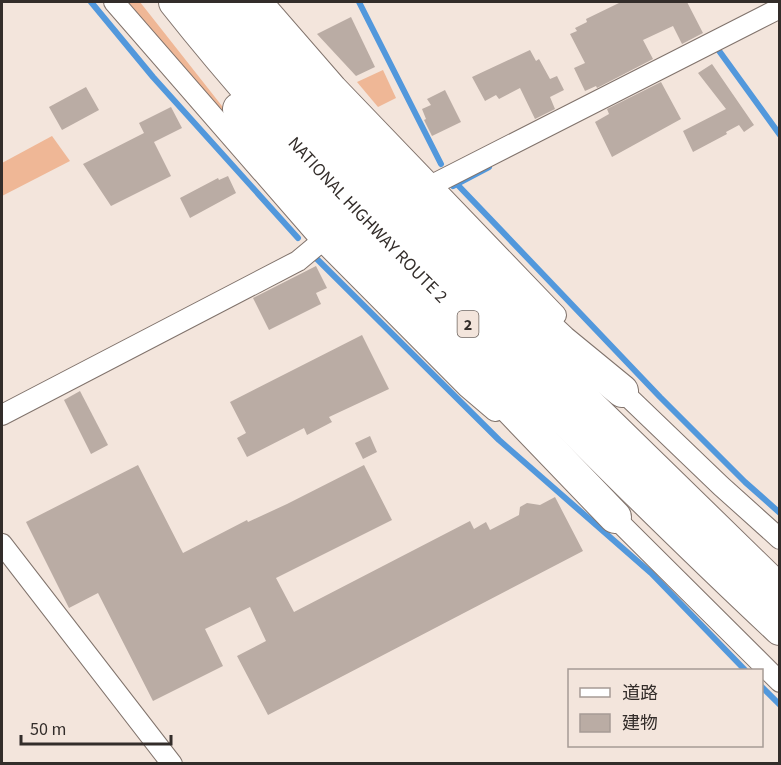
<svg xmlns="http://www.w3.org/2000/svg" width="781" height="765" viewBox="0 0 781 765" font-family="'Source Sans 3','Noto Sans JP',sans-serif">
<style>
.green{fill:#efb796}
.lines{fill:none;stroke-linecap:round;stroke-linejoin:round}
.stream{stroke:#5298dc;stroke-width:6}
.building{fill:#baaca4}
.minor-casing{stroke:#80736c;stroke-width:22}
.trunk-casing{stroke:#80736c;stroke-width:34}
.minor{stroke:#fff;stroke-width:20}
.trunk{stroke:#fff;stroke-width:32}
.labels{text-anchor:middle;stroke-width:6;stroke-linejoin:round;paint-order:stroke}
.shield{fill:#f3e5dc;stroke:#6d645f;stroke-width:1.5}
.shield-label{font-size:16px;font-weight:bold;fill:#332d2a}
.street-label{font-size:18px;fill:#332d2a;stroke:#f3e5dc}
</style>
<rect width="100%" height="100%" fill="#f3e5dc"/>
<!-- green -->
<g class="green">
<polygon points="122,2 140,2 233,120 302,202"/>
<polygon points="383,70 396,98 378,107 357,82"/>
<polygon points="52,136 70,161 2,196 2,163"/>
</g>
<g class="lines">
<!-- stream -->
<g class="stream">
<polyline points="91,2 153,77 298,238"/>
<polyline points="359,2 441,164"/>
<polyline points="717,48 780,135"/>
<polyline points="454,181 660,397 745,482 780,513"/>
<polyline points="453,186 489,167"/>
<polyline points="314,256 499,440 651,573 745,670"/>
<polyline points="762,687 780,705"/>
</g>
</g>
<!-- building -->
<g class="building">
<polygon points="621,2 687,2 703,33 682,44 673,26 643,40 653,59 597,88 596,86 585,91 574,68 585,63 570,34 577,31 575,28 587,22 586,19"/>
<polygon points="351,17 375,67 356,76 317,34"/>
<polygon points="530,50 536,61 539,59 550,79 557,76 564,90 550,97 555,109 535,119 520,88 499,99 496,95 485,101 472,77"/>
<polygon points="712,64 754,125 744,132 739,125 726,132 727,134 693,152 683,131 726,109 698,73"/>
<polygon points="661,82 681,119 612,157 595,122 609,114 607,109"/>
<polygon points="86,87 99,110 62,130 49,107"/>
<polygon points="445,90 461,122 432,136 424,120 426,119 422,109 431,105 427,99"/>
<polygon points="171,107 182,128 154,142 171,176 111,206 83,164 144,133 139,123"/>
<polygon points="228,176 236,193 190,218 180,198 218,178 219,180"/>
<polygon points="316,266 327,288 316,293 321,304 269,330 253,298"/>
<polygon points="362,335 389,389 329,417 332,422 307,435 304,428 247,457 237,438 246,433 230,402"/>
<polygon points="80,391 108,445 91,454 64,400"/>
<polygon points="370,436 377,452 363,459 355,443"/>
<polygon points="138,465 183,553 247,520 248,522 287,504 364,465 392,520 276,578 294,612 470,521 474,529 486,522 490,530 519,515 520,507 527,503 540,505 555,497 583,551 268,715 237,656 266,641 250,607 205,629 223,666 153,701 98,593 69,608 26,522"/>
</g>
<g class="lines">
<defs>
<g id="minor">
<polyline points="114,2 322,241 468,388 495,411"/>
<polyline points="263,2 336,86 556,315"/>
<polyline points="432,185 780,8"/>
<polyline points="615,382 622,391 721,486 780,539"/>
<polyline points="2,415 298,261 322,241"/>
<polyline points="607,510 780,682"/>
<polyline points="2,544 172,764"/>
</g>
<g id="trunk">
<path id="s1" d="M 175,2 C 277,131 393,249 510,365 C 599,454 688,543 780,629"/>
<polyline points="210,2 241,44 408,228 780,591"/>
<polyline points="235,2 343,122 418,200 529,311 561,341 622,391"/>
<polyline points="239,109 278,157 469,365 615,517"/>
</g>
</defs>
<!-- minor casing -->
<use href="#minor" class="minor-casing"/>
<!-- trunk casing -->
<use href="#trunk" class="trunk-casing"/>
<!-- minor -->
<use href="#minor" class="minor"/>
<!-- trunk -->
<use href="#trunk" class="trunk"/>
</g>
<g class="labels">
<!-- shield labels -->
<rect class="shield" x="457.5" y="311" width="21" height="26" rx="4.5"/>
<g class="shield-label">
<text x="468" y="330">2</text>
</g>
<!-- street labels -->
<g class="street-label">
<text dy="6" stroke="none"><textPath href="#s1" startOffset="291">NATIONAL HIGHWAY ROUTE 2</textPath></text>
</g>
</g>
<!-- border -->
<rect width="781" height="765" fill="none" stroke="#332d2a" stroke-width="6"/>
<!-- legend -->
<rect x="568" y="669" width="195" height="78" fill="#f3e5dc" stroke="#a69b95" stroke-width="1.5"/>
<rect x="580" y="688" width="30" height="9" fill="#ffffff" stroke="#a69b95" stroke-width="1.5"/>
<text x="622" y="699" font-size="18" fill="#332d2a">道路</text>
<rect x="580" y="714" width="30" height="18" fill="#baaca4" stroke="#a69b95" stroke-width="1.5"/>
<text x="622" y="729" font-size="18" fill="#332d2a">建物</text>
<!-- scale -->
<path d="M21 735v9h150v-9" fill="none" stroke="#332d2a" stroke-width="3"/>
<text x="30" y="735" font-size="18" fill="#332d2a" stroke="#f3e5dc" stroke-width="4.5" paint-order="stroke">50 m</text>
</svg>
